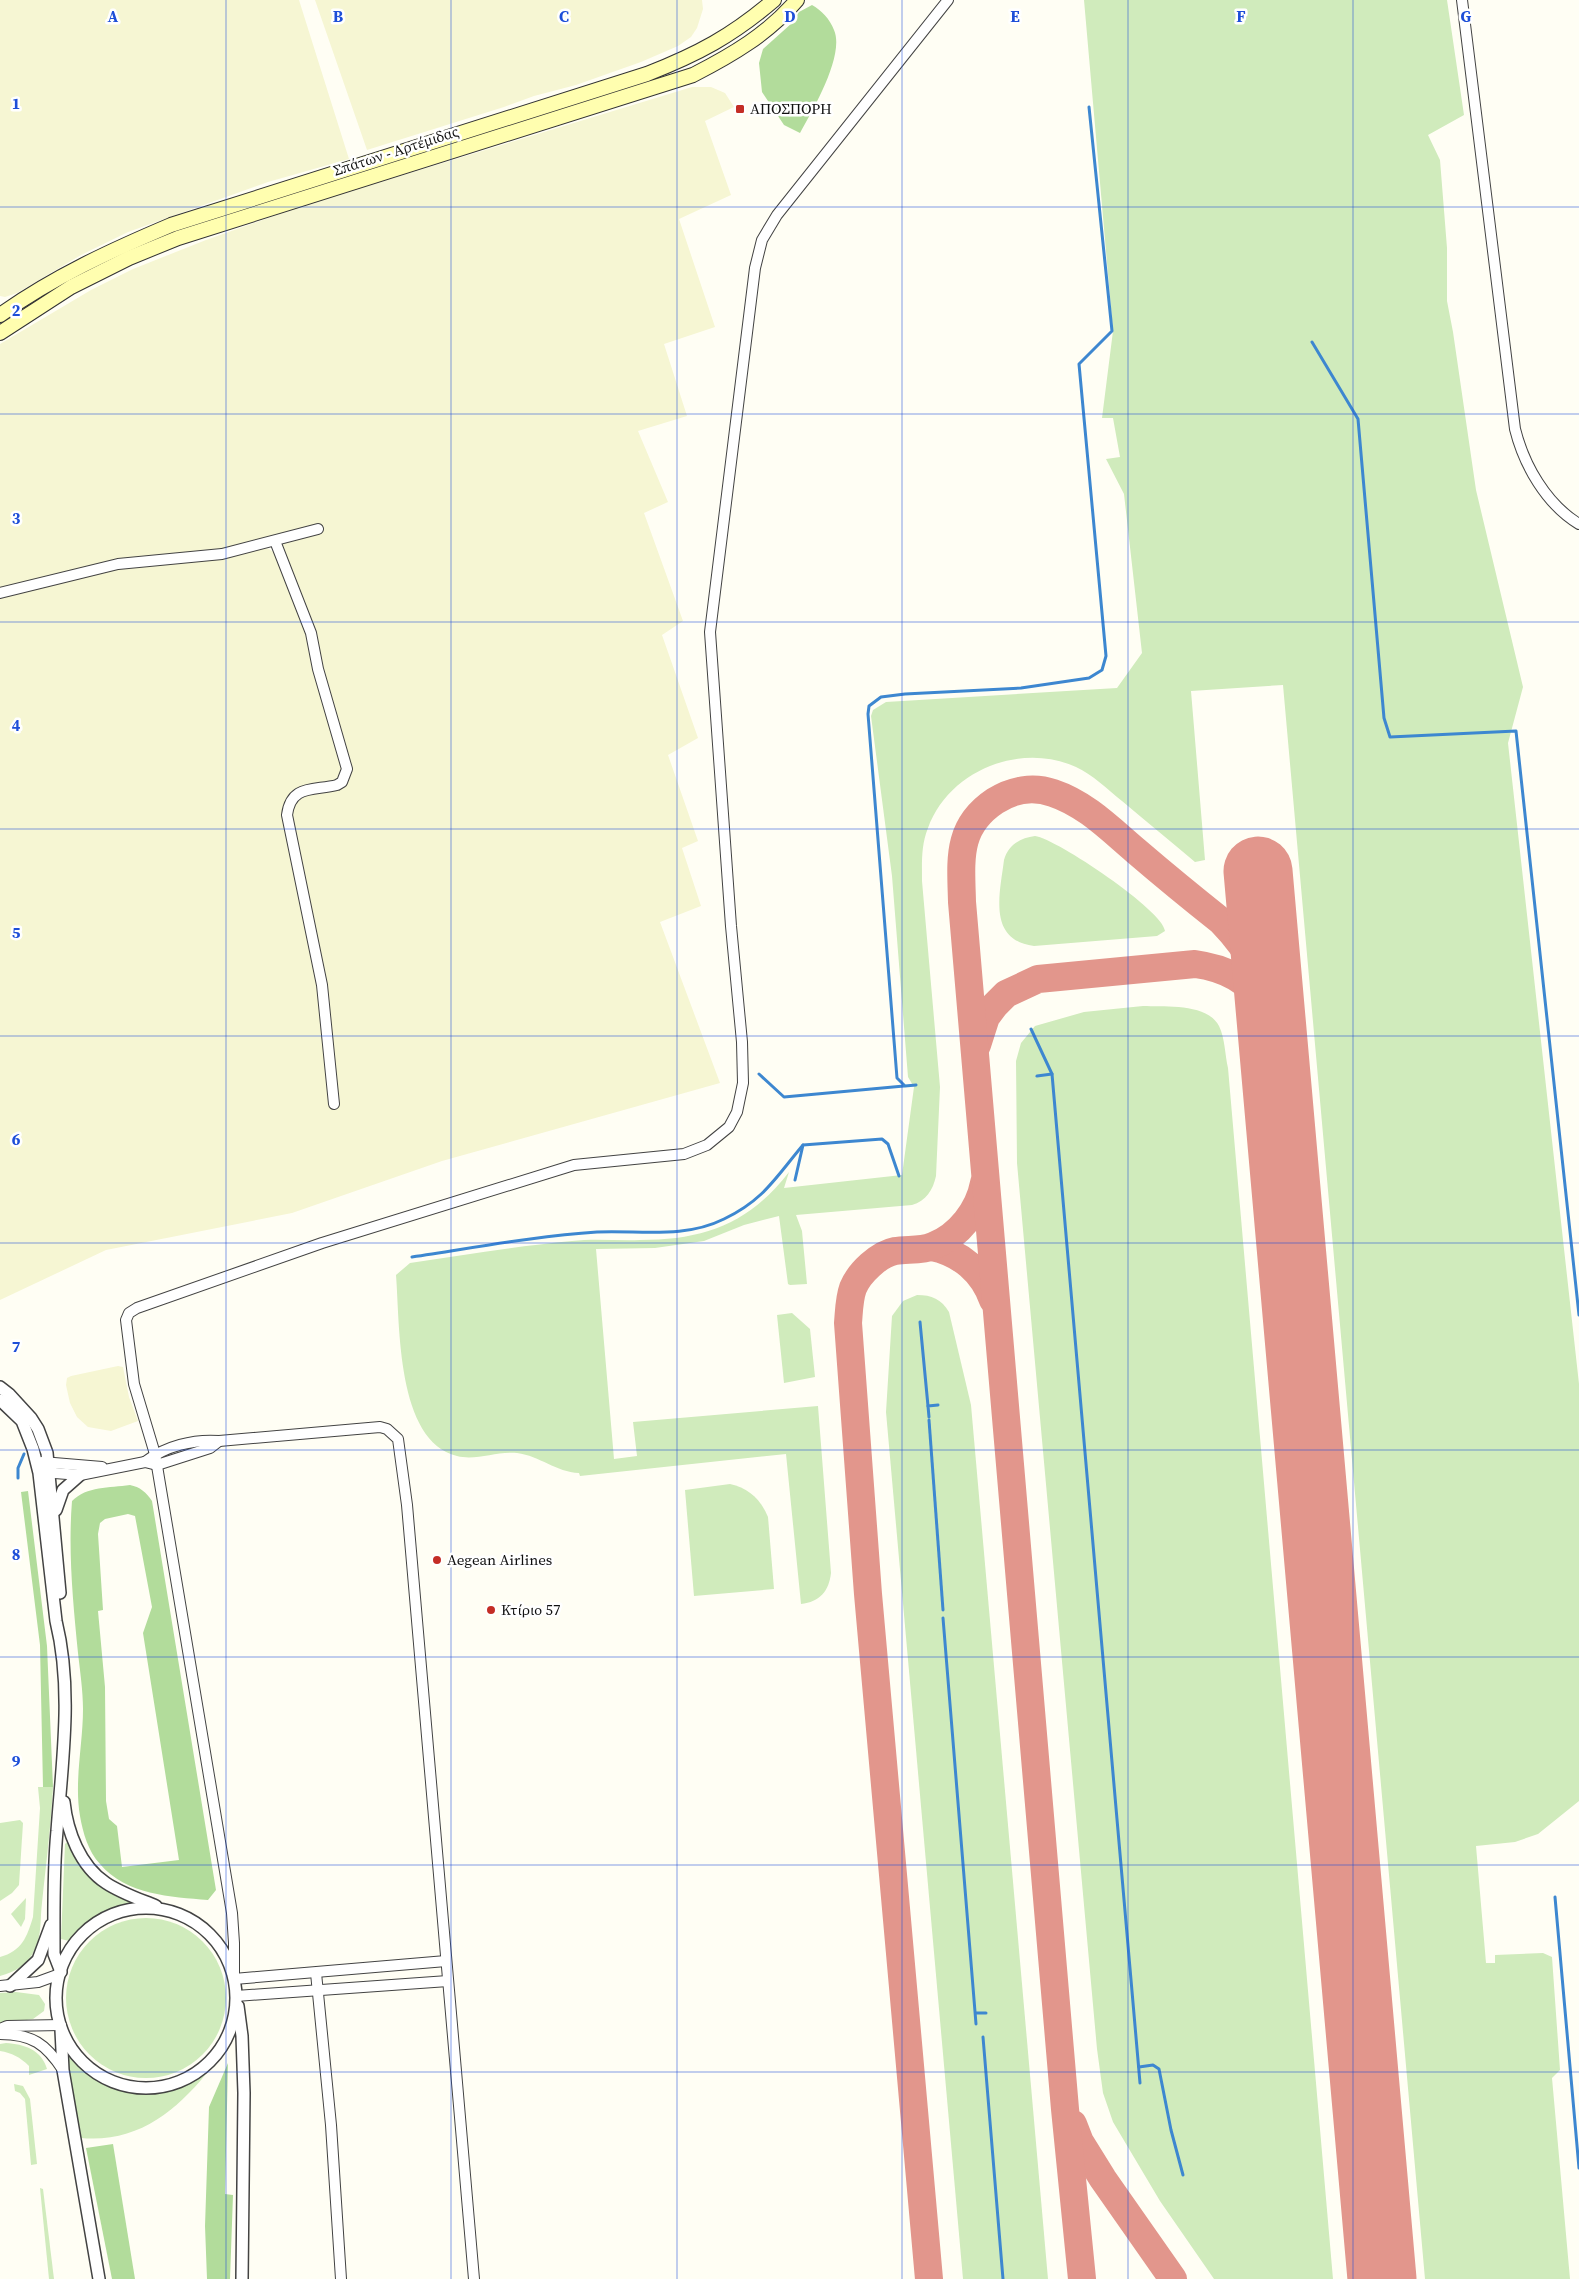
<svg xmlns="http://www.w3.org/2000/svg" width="1579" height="2279" viewBox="0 0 1579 2279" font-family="'Source Serif 4',serif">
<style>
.farmland{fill:#f6f6d3;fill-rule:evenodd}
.green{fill:#d0ebbc}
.forest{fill:#b2dc9b;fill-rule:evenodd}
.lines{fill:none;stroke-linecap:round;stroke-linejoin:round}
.stream{stroke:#3d87d0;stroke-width:3}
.taxiway{stroke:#e2968c;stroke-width:28}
.runway{stroke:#e2968c;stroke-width:69}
.minor-casing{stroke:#434343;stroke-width:12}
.tertiary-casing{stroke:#434343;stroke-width:14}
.secondary-casing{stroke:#323232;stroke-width:16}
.minor{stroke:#fff;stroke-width:10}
.tertiary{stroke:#fff;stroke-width:11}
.secondary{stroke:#fffeaf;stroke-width:14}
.grid{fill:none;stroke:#1d4ed8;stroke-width:1;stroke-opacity:0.55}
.poi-dot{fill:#c42d25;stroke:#fff;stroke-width:2}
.labels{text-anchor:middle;stroke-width:5;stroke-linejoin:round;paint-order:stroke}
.poi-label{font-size:15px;fill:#101010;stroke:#fff;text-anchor:start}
.street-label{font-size:15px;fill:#101010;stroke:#fff}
.grid-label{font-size:16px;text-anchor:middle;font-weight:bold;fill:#1d4ed8;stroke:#fff;stroke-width:5;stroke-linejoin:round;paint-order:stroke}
</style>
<rect width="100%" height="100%" fill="#fffef4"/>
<!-- farmland -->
<g class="farmland">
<polygon points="0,0 299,0 349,159 268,182 128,232 81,255 17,293 5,297 0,296"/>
<polygon points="315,0 702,0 703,9 697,28 691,37 678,46 641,62 576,85 534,96 504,107 367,150"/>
<path d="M 692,87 L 711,87 L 725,93 L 734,107 L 705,121 L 731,195 L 679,219 L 715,327 L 664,344 L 687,416 L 638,431 L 668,502 L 644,513 L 683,621 L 662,635 L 698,738 L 668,755 L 698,841 L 682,848 L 701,906 L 660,922 L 720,1083 L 442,1161 L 292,1213 L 106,1250 L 0,1300 L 0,344 L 91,290 L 133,269 L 206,240 L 308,204 ZM 316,526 L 318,532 L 278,543 L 313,634 L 350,770 L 349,778 L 343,785 L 335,789 L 307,792 L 291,806 L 289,815 L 324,986 L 335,1097 L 331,1098 L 320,986 L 284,814 L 286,802 L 293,792 L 307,786 L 329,785 L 339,781 L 344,775 L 344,766 L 308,634 L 276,554 L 269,549 L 260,547 L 222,556 L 223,551 L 239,549 Z"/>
<polygon points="118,1366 123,1367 129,1397 138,1421 111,1431 88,1427 77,1417 70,1403 66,1385 67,1378 71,1376"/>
</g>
<!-- green -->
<g class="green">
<path d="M 1084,0 L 1447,0 L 1464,115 L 1428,135 L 1440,160 L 1447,248 L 1447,301 L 1453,332 L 1476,490 L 1523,687 L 1508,743 L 1579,1384 L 1579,1801 L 1538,1834 L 1515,1842 L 1476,1846 L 1486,1963 L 1495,1963 L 1495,1955 L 1543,1953 L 1552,1957 L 1560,2070 L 1552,2078 L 1570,2279 L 1425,2279 L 1283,685 L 1191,691 L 1205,860 L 1195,862 C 1171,842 1146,821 1122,801 C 1107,789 1093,775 1076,767 C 1021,742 949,770 928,828 C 921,845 922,862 922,881 L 940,1087 L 936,1176 C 933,1190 926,1201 912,1205 L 796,1215 L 802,1231 L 807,1284 L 790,1285 L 788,1284 L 779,1216 L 744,1225 L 704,1241 L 655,1248 L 596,1249 L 614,1459 L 637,1456 L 633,1422 L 818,1406 L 831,1573 C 829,1591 820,1602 801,1604 L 786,1454 L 580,1476 L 579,1473 C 556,1472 540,1456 517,1453 C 497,1451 476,1461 457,1456 C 396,1441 400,1325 396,1275 L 410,1263 C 464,1255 518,1246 572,1241 C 595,1238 617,1241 640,1240 C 704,1240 749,1224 789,1172 L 784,1188 L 902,1175 L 914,1087 L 908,1077 L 892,876 L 871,716 L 873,710 L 886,702 L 1117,688 L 1142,653 L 1124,494 L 1106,459 L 1120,457 L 1113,418 L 1102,418 L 1113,331 Z"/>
<path d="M 1035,836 C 1057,839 1164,911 1165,931 L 1157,936 L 1034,946 C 987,940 1000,893 1004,860 C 1008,845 1020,838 1035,836 Z"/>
<path d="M 1143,1006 C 1165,1007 1207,1003 1219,1026 C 1225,1038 1225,1055 1228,1068 L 1333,2279 L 1214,2279 L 1160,2201 L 1113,2122 L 1103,2093 L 1097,2049 L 1017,1163 L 1016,1061 L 1021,1043 L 1035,1026 L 1084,1012 Z"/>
<path d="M 917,1295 C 932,1295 941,1299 949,1312 L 971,1405 L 1048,2279 L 963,2279 L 886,1412 L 892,1316 L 903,1301 Z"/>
<polygon points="792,1313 810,1329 815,1377 784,1383 777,1315"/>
<path d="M 730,1484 C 749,1488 761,1500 768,1517 L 774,1589 L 694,1596 L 685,1490 Z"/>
<path d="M 38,1787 L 53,1787 C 51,1826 46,1864 42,1903 C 40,1918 42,1935 35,1949 C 29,1964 15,1972 0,1976 L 0,1957 C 22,1951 27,1937 33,1917 L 40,1808 Z"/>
<polygon points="20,1820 23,1823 19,1885 12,1893 0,1901 0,1823"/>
<path d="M 67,1842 C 91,1883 90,1882 133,1902 L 98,1915 L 87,1922 L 69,1941 L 61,1939 L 65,1844 Z"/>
<polygon points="26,1898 25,1919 21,1927 11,1914"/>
<circle cx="146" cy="1998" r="80"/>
<polygon points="16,1992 39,1995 45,2004 44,2011 33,2019 0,2024 0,1993"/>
<path d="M 6,2043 C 24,2044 42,2050 47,2069 L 29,2075 L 29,2066 C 20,2057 12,2053 0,2051 L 0,2044 Z"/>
<path d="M 66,2051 C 108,2096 151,2110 206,2074 C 174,2113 136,2143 81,2138 Z"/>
<polygon points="14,2084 23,2086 30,2099 37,2164 31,2165 25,2099 20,2093 15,2091"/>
<polygon points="40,2188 43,2189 54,2279 49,2279"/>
</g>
<!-- forest -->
<g class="forest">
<path d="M 812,5 C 821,10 830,19 834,30 C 845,55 813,110 800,133 L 784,125 L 762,92 L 759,63 L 763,49 L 792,23 L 799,12 Z"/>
<path d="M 130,1485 C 140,1487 146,1492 152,1501 L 216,1890 L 208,1900 C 171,1897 126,1895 100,1864 C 88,1851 83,1833 80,1816 C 74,1781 83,1744 83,1709 C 83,1691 80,1671 78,1653 C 73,1603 68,1551 72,1501 C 87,1486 109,1488 130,1485 ZM 128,1514 L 135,1516 L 152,1607 L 143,1633 L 179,1860 L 122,1867 L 117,1826 L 109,1819 L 106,1801 L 105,1687 L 98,1611 L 103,1610 L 98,1534 L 100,1523 L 105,1519 Z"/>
<polygon points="28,1491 47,1646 53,1787 43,1787 40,1645 21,1492"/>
<polygon points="228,2063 225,2194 233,2195 230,2279 207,2279 205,2226 209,2107"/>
<polygon points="113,2144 135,2279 112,2279 86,2148"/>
</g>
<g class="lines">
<!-- stream -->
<g class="stream">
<polyline points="1312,342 1358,419 1384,718 1390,737 1516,731 1579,1315"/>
<polyline points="1031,1029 1052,1074 1140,2083"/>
<polyline points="759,1074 784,1097 904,1086"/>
<polyline points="1037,1076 1052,1074"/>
<polyline points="916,1085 905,1086 897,1078 868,714 869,706 881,697 905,694 1021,688 1089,678 1102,670 1106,656 1079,364 1112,331 1089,107"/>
<polyline points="795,1180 803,1145 882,1139 888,1144 899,1176"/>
<path d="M 412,1257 C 473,1248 535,1236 597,1232 C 640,1230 684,1239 724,1219 C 764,1200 776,1177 803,1145"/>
<polyline points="920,1322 928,1406"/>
<polyline points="929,1417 928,1406 938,1405"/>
<polyline points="929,1420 943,1610"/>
<polyline points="18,1478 18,1468 24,1454"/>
<polyline points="943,1618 976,2024"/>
<polyline points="1555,1897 1579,2168"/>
<polyline points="976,2013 986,2013"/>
<polyline points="983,2037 1003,2279"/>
<polyline points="1139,2067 1153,2065 1159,2069 1171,2130 1183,2175"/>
</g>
<!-- taxiway -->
<g class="taxiway">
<path d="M 977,1045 L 986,1017 L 995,1005 L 1006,994 L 1038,979 L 1195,964 C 1224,968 1250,980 1264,1006"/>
<path d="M 932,1247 C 961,1253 983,1272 993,1300"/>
<polyline points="1073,2124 1080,2142 1103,2179 1173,2279"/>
<path d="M 929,2279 L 868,1594 L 848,1323 C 849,1312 849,1299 853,1288 C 859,1273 879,1254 895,1251 C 907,1249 922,1251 933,1246 C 959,1236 979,1210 984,1183"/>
<path d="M 1082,2279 L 1065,2109 L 962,902 C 961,860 956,827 995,801 C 1012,790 1033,786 1053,793 C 1086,804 1110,829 1136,851 C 1164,875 1192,898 1221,921 C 1254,955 1263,979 1271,1024"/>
</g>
<!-- runway -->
<polyline class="runway" points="1258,871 1382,2279"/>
<defs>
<g id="minor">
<path d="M 1462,0 L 1515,429 C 1524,465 1546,504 1579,524"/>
<path d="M 275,541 L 311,633 L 318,669 L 347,769 L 342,782 L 337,785 C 314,791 291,784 287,815 L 322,985 L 334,1104"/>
<polyline points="0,593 118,564 222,554 318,529"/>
<polyline points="42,1462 102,1467"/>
<path d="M 145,1462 C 165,1446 194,1439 219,1441 L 380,1427 L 387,1429 L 398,1439 L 407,1505 L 474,2279"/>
<polyline points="42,1472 80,1475 145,1462 157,1465 210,1448 219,1441"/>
<polyline points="316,1973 331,2125 341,2279"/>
<polyline points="234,1977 234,1943 232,1913 155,1454 134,1384 126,1320 129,1313 137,1308 322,1243 574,1165 684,1154 707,1145 729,1127 737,1112 743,1083 742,1042 731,926 710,632 755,268 762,240 777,215 948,0"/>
<polyline points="234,1979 446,1961"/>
<polyline points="0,1986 38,1982 60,1974"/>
<polyline points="236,1996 448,1981"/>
<polyline points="0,2029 7,2026 61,2025"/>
<path d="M 0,2034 C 32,2034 46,2044 63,2070"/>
</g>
<g id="tertiary">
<polyline points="0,1387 9,1394 31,1418 38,1429 47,1453 60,1593"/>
<path d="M 0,1400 L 22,1421 L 33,1449 L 39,1473 L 56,1621 C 73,1690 62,1762 57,1831 C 53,1872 54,1913 54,1954 L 61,1972"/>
<polyline points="56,1510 63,1490 80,1475"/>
<path d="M 64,1802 C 67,1831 80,1866 106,1883 C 121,1893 139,1899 156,1906"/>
<circle cx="146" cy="1998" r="90"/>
<polyline points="10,1986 38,1960 51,1925"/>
<polyline points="238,2006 242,2036 244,2093 242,2279"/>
<polyline points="61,2030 63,2070 99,2279"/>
</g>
<g id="secondary">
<path d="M 0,315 C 53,277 112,250 171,225 L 647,74 C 698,54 732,36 774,0"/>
<path d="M 0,333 L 71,287 L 129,258 L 178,238 L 693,75 C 732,55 768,34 797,0"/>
</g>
</defs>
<!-- minor casing -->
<use href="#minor" class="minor-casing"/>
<!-- tertiary casing -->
<use href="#tertiary" class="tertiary-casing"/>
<!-- secondary casing -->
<use href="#secondary" class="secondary-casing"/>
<!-- minor -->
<use href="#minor" class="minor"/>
<!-- tertiary -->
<use href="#tertiary" class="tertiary"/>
<!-- secondary -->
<use href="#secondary" class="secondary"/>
</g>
<!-- grid -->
<path class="grid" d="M 226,0 L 226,2279M 451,0 L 451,2279M 677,0 L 677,2279M 902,0 L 902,2279M 1128,0 L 1128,2279M 1353,0 L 1353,2279M 0,207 L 1579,207M 0,414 L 1579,414M 0,622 L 1579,622M 0,829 L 1579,829M 0,1036 L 1579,1036M 0,1243 L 1579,1243M 0,1450 L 1579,1450M 0,1657 L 1579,1657M 0,1865 L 1579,1865M 0,2072 L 1579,2072"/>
<!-- markers -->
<g class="poi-dot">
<rect x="735" y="104" width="10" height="10" rx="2.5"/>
<circle cx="437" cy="1560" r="5"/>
<circle cx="491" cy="1610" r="5"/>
</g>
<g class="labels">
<!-- poi labels -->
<g class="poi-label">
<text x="750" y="114">ΑΠΟΣΠΟΡΗ</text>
<text x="447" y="1565">Aegean Airlines</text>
<text x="501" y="1615">Κτίριο 57</text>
</g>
<!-- street labels -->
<g class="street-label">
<text transform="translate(396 151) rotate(-18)" y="5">Σπάτων - Αρτέμιδας</text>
</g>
</g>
<g class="grid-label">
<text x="113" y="22">A</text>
<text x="338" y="22">B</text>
<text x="564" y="22">C</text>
<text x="790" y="22">D</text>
<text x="1015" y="22">E</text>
<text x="1241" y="22">F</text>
<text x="1466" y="22">G</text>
<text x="16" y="109">1</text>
<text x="16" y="316">2</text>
<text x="16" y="524">3</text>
<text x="16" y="731">4</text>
<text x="16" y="938">5</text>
<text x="16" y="1145">6</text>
<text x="16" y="1352">7</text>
<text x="16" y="1560">8</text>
<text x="16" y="1767">9</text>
</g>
</svg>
